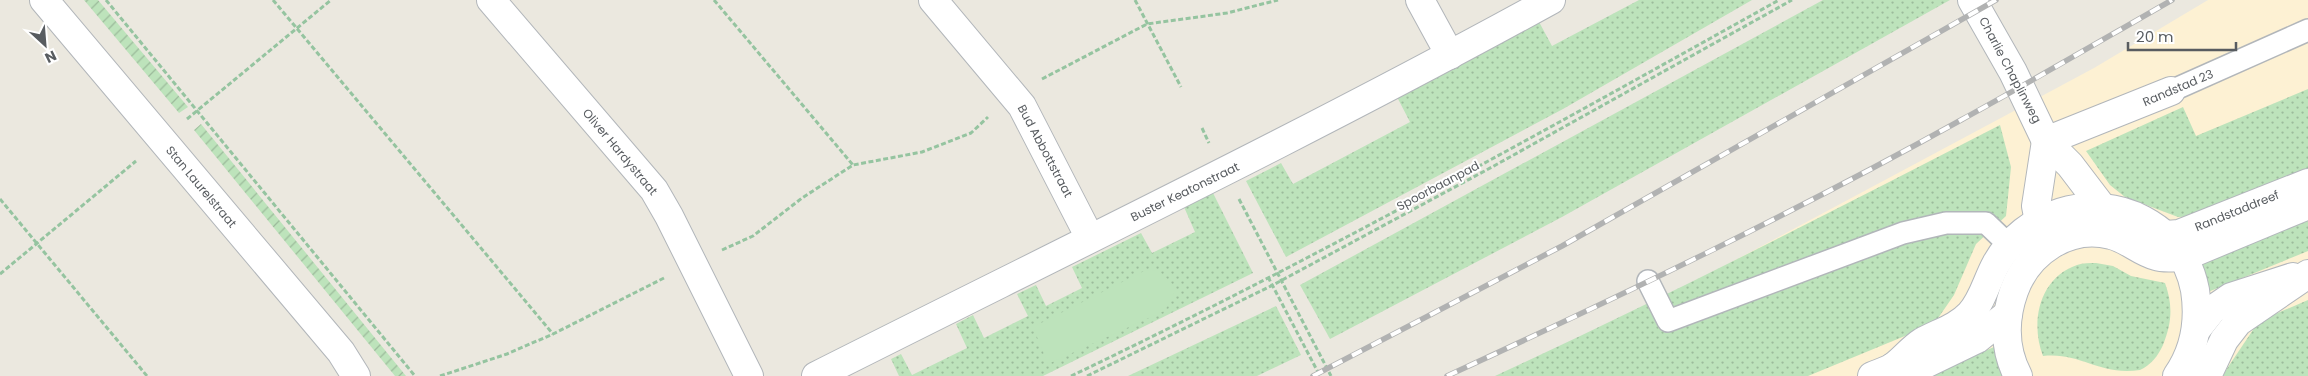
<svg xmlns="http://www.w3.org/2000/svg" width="2308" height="376" viewBox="0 0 2308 376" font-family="Poppins,sans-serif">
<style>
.commercial{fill:#fdf1d3}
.grass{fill:url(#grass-dots)}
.park{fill:#bde3bb}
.garden{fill:url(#garden-furrows)}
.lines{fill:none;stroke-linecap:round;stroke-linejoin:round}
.service-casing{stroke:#b2b6ba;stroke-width:24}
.minor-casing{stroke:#b2b6ba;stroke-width:30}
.secondary-casing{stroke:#b3b7bc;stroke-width:30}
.path{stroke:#95c4a0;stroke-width:3;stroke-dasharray:5 2.5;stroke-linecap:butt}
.service{stroke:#fff;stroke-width:21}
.minor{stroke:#fff;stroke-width:28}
.secondary{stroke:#fff;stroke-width:28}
.rail-casing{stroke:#b1b2b2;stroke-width:5.5}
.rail{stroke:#fff;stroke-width:4;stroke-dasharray:11;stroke-linecap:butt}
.labels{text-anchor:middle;stroke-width:4;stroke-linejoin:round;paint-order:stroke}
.street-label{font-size:12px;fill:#585c60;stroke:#fff}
</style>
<defs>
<pattern id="grass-dots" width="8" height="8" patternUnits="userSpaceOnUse" patternTransform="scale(1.25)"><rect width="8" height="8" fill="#bde3bb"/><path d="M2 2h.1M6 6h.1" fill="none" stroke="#9cbb9b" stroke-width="1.8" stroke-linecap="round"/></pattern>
<pattern id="garden-furrows" width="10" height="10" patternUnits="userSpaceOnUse" patternTransform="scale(1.25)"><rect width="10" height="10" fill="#bde3bb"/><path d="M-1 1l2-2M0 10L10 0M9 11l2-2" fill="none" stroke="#9cbb9b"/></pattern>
</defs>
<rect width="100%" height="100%" fill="#ebe8df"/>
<!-- commercial -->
<polygon class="commercial" points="2208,0 2308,0 2308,376 1519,376 2094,68"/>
<!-- grass -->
<g class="grass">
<polygon points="1639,0 1752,0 1563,109 1286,257 1246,181 1281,163 1293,184 1410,122 1396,95 1538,20 1552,46"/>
<polygon points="1823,0 1950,0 1562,217 1330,339 1300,285"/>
<polygon points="2308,89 2308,172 2199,216 2178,217 2125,197 2110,185 2086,151 2183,107 2196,136"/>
<path d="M 2000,125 L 2011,167 L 2006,216 L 1976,244 L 1954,295 L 1934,324 L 1808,376 L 1495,376 C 1666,297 1833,211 2000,125 Z"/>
<polygon points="1213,193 1253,273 1043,376 899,376 891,359 901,354 912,375 967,348 956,324 973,315 984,338 1028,316 1017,294 1036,285 1046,306 1082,288 1072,267 1141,233 1152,253 1195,232 1184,207"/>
<polygon points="2308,214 2308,251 2208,292 2197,260"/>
<path d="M 2096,263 L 2113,266 L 2131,276 L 2165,283 C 2173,305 2172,323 2163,345 C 2158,356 2151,365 2140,370 C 2098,376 2082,352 2043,356 C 2030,322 2039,278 2077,265 C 2083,263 2090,263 2096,263 Z"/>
<polygon points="2308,300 2308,376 2222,376 2259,321"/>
<polygon points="1276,306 1301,355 1257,376 1128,376"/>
<polygon points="1994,347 2003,376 1926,376"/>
</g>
<!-- park -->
<path class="park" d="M 1157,270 C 1177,286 1180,290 1164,311 L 1048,364 L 1033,327 L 1144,271 Z"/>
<!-- garden -->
<g class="garden">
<polygon points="84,0 98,0 188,107 179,113"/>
<polygon points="201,124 406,376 395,376 194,130"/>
</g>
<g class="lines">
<defs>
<g id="service">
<polyline points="2171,91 2308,30"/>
<polyline points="1648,281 1668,321 1903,233 1946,223 1986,223 2009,245"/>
</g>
<g id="minor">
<polyline points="44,0 341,352 356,376"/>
<polyline points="491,0 654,190 669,216 749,376"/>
<polyline points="933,0 1022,106 1090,238"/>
<polyline points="1420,0 1450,55"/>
<polyline points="1972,0 2013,72 2046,141 2070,165 2102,207"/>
<polyline points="2046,141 2171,91"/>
<polyline points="2039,221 2036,206 2046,141"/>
<path d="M 816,376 C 1062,252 1309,133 1551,0"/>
</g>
<g id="secondary">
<polyline points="2166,235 2179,234 2308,183"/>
<polyline points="2196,330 2212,310 2231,297 2293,277"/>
<polyline points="1893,367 1923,365 1977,339 2008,314"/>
<path d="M 1872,376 C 1879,373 1887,371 1893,367 C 1903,360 1911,349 1922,342 C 1938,333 1957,328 1970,314 C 1983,300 1987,280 1996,264 C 2024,213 2092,192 2143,220 C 2171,235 2189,259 2195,290 C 2200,322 2195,350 2177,376"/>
<path d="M 2018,376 C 2004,349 2004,319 2014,291 C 2028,252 2069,224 2111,235 C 2128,239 2140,252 2156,256 C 2165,259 2174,257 2183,257 L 2308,205"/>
<polyline points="2207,376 2224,340 2238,322 2308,274"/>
</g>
</defs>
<!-- service casing -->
<use href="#service" class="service-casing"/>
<!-- minor casing -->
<use href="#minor" class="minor-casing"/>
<!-- secondary casing -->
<use href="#secondary" class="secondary-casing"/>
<!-- path -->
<g class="path">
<polyline points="106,0 415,376"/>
<polyline points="273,0 553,334"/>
<polyline points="714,0 853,165"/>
<polyline points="1135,0 1181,87"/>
<polyline points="1042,79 1147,24 1227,13 1278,0"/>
<polyline points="187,119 331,0"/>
<polyline points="1202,128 1209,143"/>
<polyline points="0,199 147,376"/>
<polyline points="1239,199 1331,376"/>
<polyline points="722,250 753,236 802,198 853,165 922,152 971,133 988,117"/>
<polyline points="0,274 136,161"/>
<polyline points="1268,277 1320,376"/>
<polyline points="440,376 507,354 553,334 664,278"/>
<path d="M 1071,376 C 1312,261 1546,130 1779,0"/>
<polyline points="1087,376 1273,285 1492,167 1792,0"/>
</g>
<!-- service -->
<use href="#service" class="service"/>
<!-- minor -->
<use href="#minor" class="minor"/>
<!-- secondary -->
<use href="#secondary" class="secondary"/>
<defs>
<g id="rail">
<polyline points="1313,376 1562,246 1996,0"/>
<path d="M 1447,376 C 1621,296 1794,213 1961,120 C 2032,81 2102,40 2172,0"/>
</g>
</defs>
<!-- rail casing -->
<use href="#rail" class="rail-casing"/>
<!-- rail -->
<use href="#rail" class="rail"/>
</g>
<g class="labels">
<!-- street labels -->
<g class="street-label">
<text transform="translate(2010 70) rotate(62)" y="4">Charlie Chaplinweg</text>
<text transform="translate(2178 88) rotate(-23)" y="4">Randstad 23</text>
<text transform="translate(1045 151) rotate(62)" y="4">Bud Abbottstraat</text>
<text transform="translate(620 152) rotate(50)" y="4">Oliver Hardystraat</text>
<text transform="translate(1438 186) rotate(-28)" y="4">Spoorbaanpad</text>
<text transform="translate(201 187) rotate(50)" y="4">Stan Laurelstraat</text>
<text transform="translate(1185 192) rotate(-26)" y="4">Buster Keatonstraat</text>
<text transform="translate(2237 211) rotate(-22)" y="4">Randstaddreef</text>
</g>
</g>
<!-- north arrow -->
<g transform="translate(45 45) rotate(154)" stroke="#ffffff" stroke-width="4" paint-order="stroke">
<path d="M0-4L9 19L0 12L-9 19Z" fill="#585c60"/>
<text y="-8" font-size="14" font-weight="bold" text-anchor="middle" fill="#585c60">N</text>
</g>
<!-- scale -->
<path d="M2128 42v8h108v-8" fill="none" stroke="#585c60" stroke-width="2.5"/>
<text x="2136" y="42" font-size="15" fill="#585c60" stroke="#ffffff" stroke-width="4" paint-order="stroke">20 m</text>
</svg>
